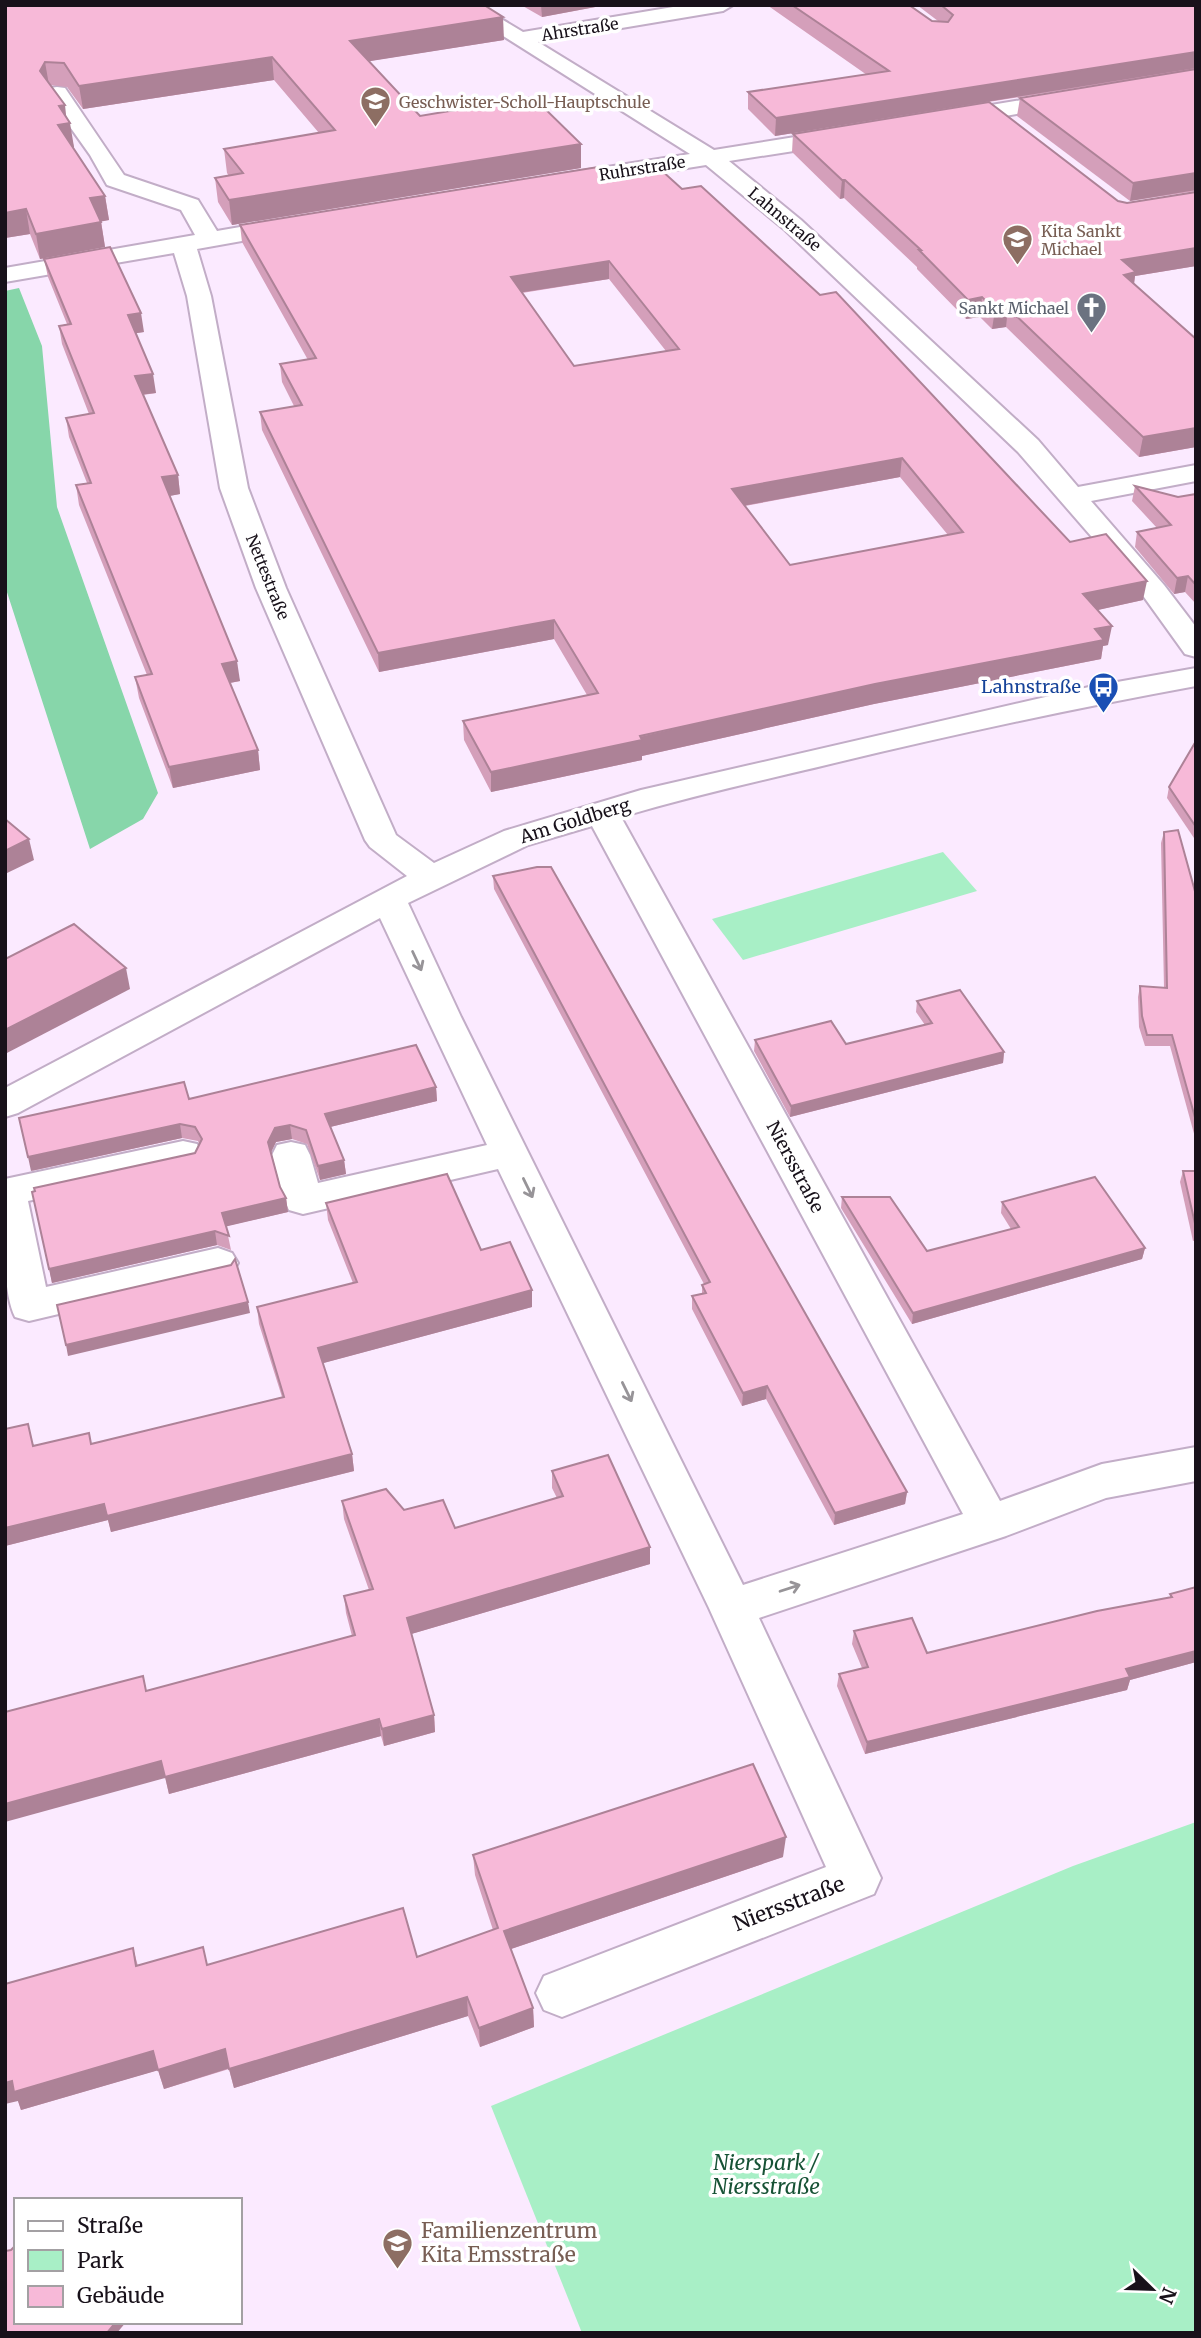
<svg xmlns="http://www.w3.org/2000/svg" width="1201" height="2338" viewBox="0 0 1201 2338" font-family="Merriweather,serif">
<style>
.green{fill:#a8efc6}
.forest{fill:#87d6aa}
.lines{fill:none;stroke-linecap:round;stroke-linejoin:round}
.minor-casing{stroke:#c2adc7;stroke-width:4}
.minor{fill:#fff;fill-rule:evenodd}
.wall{fill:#d49fba;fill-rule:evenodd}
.shaded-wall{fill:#ad8297}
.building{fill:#f7b9d8;stroke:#ad8297;stroke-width:2;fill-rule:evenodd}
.oneway{stroke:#979498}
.labels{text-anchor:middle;stroke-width:7;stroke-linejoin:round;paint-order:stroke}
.far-street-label{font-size:16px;fill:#18111a;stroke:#fff}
.far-education-label{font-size:16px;fill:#785e54;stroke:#fff;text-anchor:start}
.far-worship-label{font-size:16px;fill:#5b616d;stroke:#fff;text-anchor:end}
.transit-label{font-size:18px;fill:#164399;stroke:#fff;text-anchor:end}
.street-label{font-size:18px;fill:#18111a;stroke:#fff}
.near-street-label{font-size:21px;fill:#18111a;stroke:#fff}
.near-park-label{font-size:21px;font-style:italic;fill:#165235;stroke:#fff}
.near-education-label{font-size:21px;fill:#785e54;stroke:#fff;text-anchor:start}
</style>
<rect width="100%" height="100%" fill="#fbeaff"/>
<!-- green -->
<g class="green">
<polygon points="943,852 977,891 743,960 712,919"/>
<polygon points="1196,1822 1196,2333 582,2333 491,2106 1073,1866"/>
</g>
<!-- forest -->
<polygon class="forest" points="19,288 42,346 57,507 158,793 143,819 90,849 5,586 5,291"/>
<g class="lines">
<defs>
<g id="minor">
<polygon points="454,5 478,5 523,32 685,5 733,5 723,11 538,42 714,150 845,129 853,131 856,136 853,141 845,143 729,161 801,220 1038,440 1078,487 1196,465 1196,481 1091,501 1164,585 1196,627 1196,657 1185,654 1144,597 1018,452 785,230 706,165 556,189 548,187 545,182 548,177 556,175 690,154"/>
<path d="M 57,87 L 65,88 L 124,175 L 198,200 L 217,231 L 292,218 L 300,220 L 304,225 L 300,230 L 292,232 L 197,249 L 211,296 L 248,488 L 286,588 L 396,835 L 434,863 L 504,831 L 641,790 L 1089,687 L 1196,668 L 1196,686 C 1070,709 946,736 822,766 C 755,782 687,797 621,817 L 1000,1501 L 1102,1464 L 1196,1447 L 1196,1481 L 1106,1498 L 1006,1536 L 759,1618 L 881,1878 L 874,1894 L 562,2017 L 544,2010 L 536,1993 L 544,1976 L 826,1867 L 709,1608 L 498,1169 L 303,1214 L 289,1210 L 284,1200 L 272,1155 L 277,1145 L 291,1142 L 305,1145 L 310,1155 L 318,1183 L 487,1145 L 380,918 L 18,1113 L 5,1117 L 5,1088 L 407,876 L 370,847 L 365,840 L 256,588 L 220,488 L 187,296 L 174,253 L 5,282 L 5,268 L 195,235 L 181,210 L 107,185 L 90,155 L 46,93 L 49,88 ZM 592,826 L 963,1514 L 743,1585 L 461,1017 L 408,903 L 528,845 Z"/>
<polygon points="1070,92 1078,93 1081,98 1078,103 949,126 941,124 938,119 941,114 949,112"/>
<path d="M 183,1141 L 197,1144 L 202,1154 L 197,1164 L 28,1201 L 46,1287 L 218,1248 L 232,1253 L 238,1263 L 232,1273 L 29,1321 L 15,1317 C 0,1286 5,1215 5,1179 Z"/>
</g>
</defs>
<!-- minor casing -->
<use href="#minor" class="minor-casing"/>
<!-- minor -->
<use href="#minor" class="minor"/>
</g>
<!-- wall -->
<g class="wall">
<polygon points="5,5 504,40 369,61 420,116 581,168 232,225 218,202 215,178 229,176 227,173 224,149 319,133 274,80 83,109 67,87 50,85 66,118 74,147 73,147 105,196 109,220 101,221 105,247 40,259 30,234 5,238"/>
<polygon points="521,5 606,5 542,17"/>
<polygon points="767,5 909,5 932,21 938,21 917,5 1196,5 1196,69 775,136 748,109 748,92 867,75"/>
<polygon points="1196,69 1196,191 1130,201 1017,116 1020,98"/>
<polygon points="793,134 1127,203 1196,192 1196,266 1135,276 1134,284 1196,339 1196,447 1139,457 1006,327 992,329 980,317 966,319 917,269 917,267 844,198 840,199 792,152"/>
<path d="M 608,176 L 1070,542 L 1143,600 L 1097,610 L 1108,645 L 1103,646 L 1101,659 L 874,704 L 642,756 L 642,760 L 491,792 L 464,740 L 463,721 L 587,695 L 554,639 L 379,672 L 262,430 L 260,412 L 294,406 L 282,382 L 280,364 L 308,360 L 242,242 L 240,225 ZM 609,279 L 666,351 L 574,366 L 522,293 ZM 900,477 L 948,535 L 790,565 L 745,506 Z"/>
<polygon points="44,259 144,332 136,333 156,393 143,395 178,475 180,494 169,496 240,681 230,683 258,750 260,770 173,788 139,698 135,677 147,675 79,505 76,485 87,483 69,437 66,418 89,414 62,344 59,326 67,324 48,277"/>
<polygon points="1135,486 1178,497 1196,494 1196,604 1185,592 1174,594 1135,547 1137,532 1157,528 1132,501"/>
<polygon points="1196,741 1196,841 1167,798 1169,787"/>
<polygon points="1164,832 1196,895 1196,1141 1170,1046 1145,1046 1139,1027 1138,997 1140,986 1164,988 1161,843"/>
<polygon points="493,876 907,1492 905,1504 834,1525 766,1399 742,1406 692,1309 692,1296 702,1294 702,1285 704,1284 494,889"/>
<polygon points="917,1001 1004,1052 1003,1063 790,1117 754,1051 755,1040 846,1044 925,1025 916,1012"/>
<polygon points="436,1087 437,1101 330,1127 344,1160 346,1174 320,1180 307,1144 292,1139 276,1142 271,1153 280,1187 286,1198 288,1212 226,1226 231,1250 217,1245 52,1283 35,1191 195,1153 199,1144 198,1141 182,1138 31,1171 189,1099"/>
<polygon points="1183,1171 1196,1171 1196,1240 1193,1241 1180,1182"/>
<polygon points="842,1197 927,1251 1011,1229 1001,1213 1002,1202 1145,1248 1142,1259 912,1324 841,1208"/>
<polygon points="326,1203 481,1250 532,1307 323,1363 352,1454 354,1471 111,1532 108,1520 5,1546 5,1429 34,1446 91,1444 282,1397 259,1324 257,1307 353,1283 328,1220"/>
<polygon points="552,1471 650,1564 411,1634 434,1715 435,1732 384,1746 381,1736 169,1794 146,1691 352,1636 346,1613 344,1596 369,1590 344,1519 342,1501 404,1510 455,1528 557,1498 552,1488"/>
<polygon points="1196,1587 1196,1662 1130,1680 1127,1690 865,1754 837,1686 839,1674 862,1668 852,1644 854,1631 927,1653 1170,1597 1170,1594"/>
<polygon points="473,1855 783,1857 511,1949 533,2008 534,2027 480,2047 468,2016 234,2088 229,2069 164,2089 158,2070 21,2110 18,2101 133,1948 138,1966 207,1965 417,1957 493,1930 475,1875"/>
</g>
<!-- shaded-wall -->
<g class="shaded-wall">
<polygon points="541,5 606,5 542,17"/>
<polygon points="503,17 504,40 352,64 350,41"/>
<polygon points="1196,52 1196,68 775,136 776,118"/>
<polygon points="272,57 274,80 83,109 79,86"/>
<polygon points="45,62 49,85 40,71"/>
<polygon points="65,105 67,124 70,123 74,147 62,149 58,125 59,106"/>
<polygon points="581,144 581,168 232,225 229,200"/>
<polygon points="1196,173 1196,190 1130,201 1133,183"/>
<polygon points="842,180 845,180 844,198 840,199"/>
<polygon points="105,196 109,220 94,223 90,198"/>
<polygon points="26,209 30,234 5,238 5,213"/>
<polygon points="101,222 105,247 40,259 36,234"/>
<polygon points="1196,248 1196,266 1135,276 1133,291 1121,294 1122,260"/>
<polygon points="609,261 609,279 511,294 511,277"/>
<polygon points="982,297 980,317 966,319 968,300"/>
<polygon points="1008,308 1006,327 992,329 995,310"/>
<polygon points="141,313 144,332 131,334 128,315"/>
<polygon points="153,374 156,393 138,395 135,376"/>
<polygon points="1196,428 1196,447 1139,457 1143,437"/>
<polygon points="902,458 900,477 731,508 732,489"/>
<polygon points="178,475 180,494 164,497 162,477"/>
<polygon points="1188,576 1185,592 1174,594 1177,578"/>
<polygon points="1147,581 1143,600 1080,614 1083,594"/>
<polygon points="554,620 554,639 379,672 378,653"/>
<polygon points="1112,626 1108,645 1103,646 1101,659 874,704 642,756 642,760 491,792 491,772"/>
<polygon points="237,661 240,681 224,684 222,664"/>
<polygon points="258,750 260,770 173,788 169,767"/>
<polygon points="29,839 34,860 5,874 5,851"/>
<polygon points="126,968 130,989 5,1054 5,1030"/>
<polygon points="1004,1052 1003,1063 790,1117 791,1106"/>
<polygon points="436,1087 437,1101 326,1128 325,1114"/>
<polygon points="180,1124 182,1138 31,1171 28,1157"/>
<polygon points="290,1125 292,1139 276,1142 269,1156 268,1142 275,1128"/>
<polygon points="344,1160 346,1174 320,1180 318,1166"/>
<polygon points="286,1198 288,1212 224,1227 222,1213"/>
<polygon points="215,1231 217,1245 52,1283 49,1269"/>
<polygon points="1145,1248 1142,1259 912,1324 913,1313"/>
<polygon points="532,1290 532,1307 320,1364 318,1348"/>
<polygon points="248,1302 250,1313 68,1356 66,1345"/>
<polygon points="767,1386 766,1399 742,1406 743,1393"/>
<polygon points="352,1454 354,1471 111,1532 108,1520 5,1546 5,1528 104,1504"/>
<polygon points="907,1492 905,1504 834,1525 835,1513"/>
<polygon points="650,1547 650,1564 408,1635 407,1618"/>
<polygon points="1196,1651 1196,1662 1130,1680 1127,1690 865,1754 867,1742 1126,1669"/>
<polygon points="434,1715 435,1732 384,1746 382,1729"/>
<polygon points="379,1719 381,1736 169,1794 165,1777"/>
<polygon points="161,1761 165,1778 5,1822 5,1804"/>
<polygon points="786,1837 783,1857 505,1951 504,1931"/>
<polygon points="467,1997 468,2016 234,2088 229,2069"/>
<polygon points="533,2008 534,2027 480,2047 479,2028"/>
<polygon points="225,2049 230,2068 164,2089 158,2070"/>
<polygon points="153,2051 159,2070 21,2110 18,2101 5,2104 5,2083"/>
<polygon points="116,2322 126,2322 117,2333 107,2333"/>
</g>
<!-- building -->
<g class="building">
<polygon points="5,5 484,5 503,17 350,41 420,116 533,97 581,144 229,200 215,178 243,173 224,149 335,130 272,57 79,86 64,63 45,62 40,71 65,105 59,106 70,123 58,125 105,196 90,198 101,222 36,234 26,209 5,213"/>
<polygon points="792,5 909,5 932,21 948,22 953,15 941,5 1196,5 1196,52 776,118 748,92 889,71"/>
<polygon points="1196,69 1196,173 1133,183 1020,98"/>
<polygon points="989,102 1118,201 1127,203 1196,192 1196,248 1122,260 1136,272 1124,275 1196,339 1196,428 1143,437 1008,308 995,310 982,297 968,300 919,250 921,250 845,180 842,180 793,134"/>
<path d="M 598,167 L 608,176 L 660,169 L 682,189 L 701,186 L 820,295 L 836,292 L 1070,542 L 1106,534 L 1147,581 L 1083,594 L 1112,626 L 1095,629 L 1104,640 L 875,684 L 640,736 L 642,740 L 491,772 L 463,721 L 598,693 L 554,620 L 378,653 L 260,412 L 302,405 L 280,364 L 316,358 L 240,225 ZM 609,261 L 679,349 L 574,366 L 511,277 ZM 902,458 L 963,532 L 790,565 L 732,489 Z"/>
<polygon points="110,247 141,313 128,315 153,374 135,376 178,475 162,477 237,661 222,664 258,750 169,767 135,677 152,674 76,485 91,483 66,418 94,413 59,326 71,324 44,259"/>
<polygon points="1135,486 1178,497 1196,494 1196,585 1188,576 1177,578 1137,532 1171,525"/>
<polygon points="1196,741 1196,827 1169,787"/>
<polygon points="5,819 29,839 5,851"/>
<polygon points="1178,830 1196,895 1196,1121 1172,1035 1147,1035 1142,1016 1140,986 1167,988 1164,832"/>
<polygon points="537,867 551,867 907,1492 835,1513 767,1386 743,1393 692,1296 706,1293 702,1285 710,1282 493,876"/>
<polygon points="74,924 126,968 5,1030 5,959"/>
<polygon points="960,990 1004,1052 791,1106 755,1040 831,1021 846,1044 932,1023 917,1001"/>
<polygon points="416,1045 436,1087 325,1114 344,1160 318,1166 306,1130 290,1125 275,1128 268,1142 280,1187 286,1198 222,1213 229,1236 215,1231 49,1269 32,1192 35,1191 34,1188 195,1153 202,1139 195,1127 180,1124 28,1157 19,1118 184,1082 189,1099"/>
<polygon points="1183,1171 1196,1171 1196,1228"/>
<polygon points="447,1174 481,1250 510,1242 532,1290 318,1348 352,1454 107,1516 104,1504 5,1528 5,1429 28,1424 33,1446 89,1433 91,1444 284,1397 257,1307 357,1282 326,1203"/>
<polygon points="1095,1177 1145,1248 913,1313 842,1197 890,1197 927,1251 1019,1227 1002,1202"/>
<polygon points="235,1259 248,1302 66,1345 57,1305 231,1265"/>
<polygon points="608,1455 650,1547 407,1618 434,1715 382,1729 379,1719 165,1777 161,1761 5,1804 5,1712 143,1676 146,1691 355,1635 344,1596 373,1589 342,1501 386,1489 404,1510 443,1500 455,1528 563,1496 552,1471"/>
<polygon points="1196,1587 1196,1651 1126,1669 1130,1677 867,1742 839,1674 868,1667 854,1631 912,1618 927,1653 1097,1611 1172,1597 1170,1594"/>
<polygon points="753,1764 786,1837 504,1931 533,2008 479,2028 467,1997 229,2069 225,2049 158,2070 153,2051 14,2092 12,2081 5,2083 5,1984 133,1948 136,1966 203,1947 207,1965 403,1908 417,1957 498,1928 473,1855"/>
<polygon points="16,2245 16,2322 116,2322 107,2333 5,2333 5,2251 11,2250"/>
</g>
<!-- one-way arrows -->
<defs><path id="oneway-shaft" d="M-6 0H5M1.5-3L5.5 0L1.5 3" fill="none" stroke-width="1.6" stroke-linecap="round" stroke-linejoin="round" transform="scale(1.75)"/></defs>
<g class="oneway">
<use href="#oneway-shaft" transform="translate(417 961) rotate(65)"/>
<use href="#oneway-shaft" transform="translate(528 1188) rotate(64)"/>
<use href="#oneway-shaft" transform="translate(627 1392) rotate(64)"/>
<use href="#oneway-shaft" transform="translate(790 1588) rotate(-18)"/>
</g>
<!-- icons -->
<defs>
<symbol id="school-pin" viewBox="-11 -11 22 30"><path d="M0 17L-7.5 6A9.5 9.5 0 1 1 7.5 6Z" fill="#8d6e63" stroke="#fff"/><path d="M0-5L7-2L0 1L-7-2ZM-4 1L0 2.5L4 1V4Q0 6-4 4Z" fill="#fff"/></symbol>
<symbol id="church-pin" viewBox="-11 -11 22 30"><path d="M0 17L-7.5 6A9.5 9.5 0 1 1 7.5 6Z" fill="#6b7280" stroke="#fff"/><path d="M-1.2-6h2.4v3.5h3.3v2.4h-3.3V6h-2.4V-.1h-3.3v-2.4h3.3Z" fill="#fff"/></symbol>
<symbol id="bus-pin" viewBox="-11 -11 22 30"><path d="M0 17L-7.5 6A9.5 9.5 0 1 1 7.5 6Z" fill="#1a4fb4" stroke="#fff"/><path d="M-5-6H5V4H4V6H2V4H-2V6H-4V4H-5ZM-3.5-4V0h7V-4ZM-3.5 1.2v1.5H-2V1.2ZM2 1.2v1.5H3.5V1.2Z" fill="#fff"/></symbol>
</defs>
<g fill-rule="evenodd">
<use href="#school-pin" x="358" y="84" width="35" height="47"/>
<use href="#school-pin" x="1000" y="222" width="35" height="47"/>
<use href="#church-pin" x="1074" y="290" width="35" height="47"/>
<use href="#bus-pin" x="1086" y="670" width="35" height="47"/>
<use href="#school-pin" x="380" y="2226" width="35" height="47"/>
</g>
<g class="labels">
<!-- far-street labels -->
<g class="far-street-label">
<text transform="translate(580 29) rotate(-9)" y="6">Ahrstraße</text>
<text transform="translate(642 168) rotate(-9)" y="6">Ruhrstraße</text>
<text transform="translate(785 219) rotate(40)" y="6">Lahnstraße</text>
<text transform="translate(268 577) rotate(68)" y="6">Nettestraße</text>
</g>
<!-- far-education labels -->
<g class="far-education-label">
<text x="399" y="108">Geschwister-Scholl-Hauptschule</text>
<text x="1041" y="237">Kita Sankt<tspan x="1041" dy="18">Michael</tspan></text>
</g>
<!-- far-worship labels -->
<g class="far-worship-label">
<text x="1069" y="314">Sankt Michael</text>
</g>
<!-- transit labels -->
<g class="transit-label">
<text x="1081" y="693">Lahnstraße</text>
</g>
<!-- street labels -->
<g class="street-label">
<text transform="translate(575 821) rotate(-17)" y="6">Am Goldberg</text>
<text transform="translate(795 1167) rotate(62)" y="6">Niersstraße</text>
</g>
<!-- near-street labels -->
<g class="near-street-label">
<text transform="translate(789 1904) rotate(-21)" y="7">Niersstraße</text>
</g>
<!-- near-park labels -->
<g class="near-park-label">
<text x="766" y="2170">Nierspark /<tspan x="766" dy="24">Niersstraße</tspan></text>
</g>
<!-- near-education labels -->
<g class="near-education-label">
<text x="421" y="2238">Familienzentrum<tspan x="421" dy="24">Kita Emsstraße</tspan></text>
</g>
</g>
<!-- border -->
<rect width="1201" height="2338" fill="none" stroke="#18111a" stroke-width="14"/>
<!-- legend -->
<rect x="14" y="2198" width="228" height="126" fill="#ffffff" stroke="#a3a0a3" stroke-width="2"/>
<rect x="28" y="2221" width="35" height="10" fill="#ffffff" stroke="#a3a0a3" stroke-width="2"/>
<text x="77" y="2233" font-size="21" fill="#18111a">Straße</text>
<rect x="28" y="2250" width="35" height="21" fill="#a8efc6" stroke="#a3a0a3" stroke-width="2"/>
<text x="77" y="2268" font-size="21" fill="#18111a">Park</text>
<rect x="28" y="2286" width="35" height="21" fill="#f7b9d8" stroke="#a3a0a3" stroke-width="2"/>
<text x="77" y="2303" font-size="21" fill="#18111a">Gebäude</text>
<!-- north arrow -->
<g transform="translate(1152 2289) rotate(113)" stroke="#ffffff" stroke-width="5" paint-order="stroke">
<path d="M0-5L12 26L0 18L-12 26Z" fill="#18111a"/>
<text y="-10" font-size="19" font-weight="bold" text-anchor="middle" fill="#18111a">N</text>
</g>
</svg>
